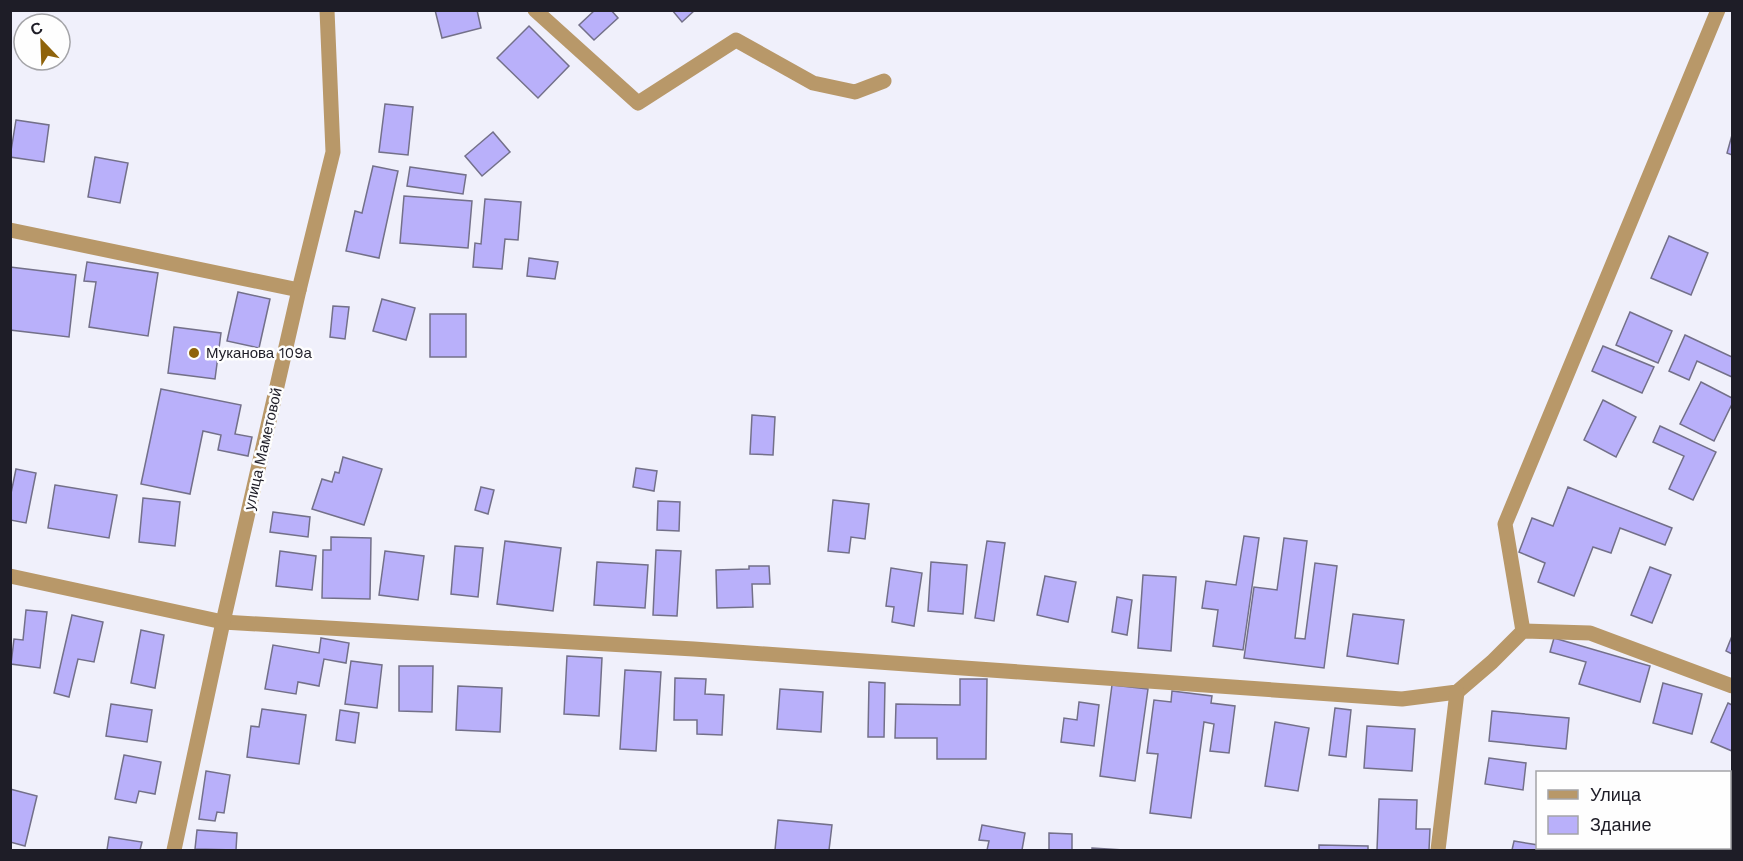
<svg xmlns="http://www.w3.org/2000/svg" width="1743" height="861" viewBox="0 0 1743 861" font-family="'Work Sans',sans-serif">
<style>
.building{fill:#b9b0fa;stroke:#737089;stroke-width:1.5}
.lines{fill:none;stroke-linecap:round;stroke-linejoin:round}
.minor{stroke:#b89869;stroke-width:15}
.poi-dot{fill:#8f630b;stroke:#fefefe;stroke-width:2}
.labels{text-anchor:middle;stroke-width:5;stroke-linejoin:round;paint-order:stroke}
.poi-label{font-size:15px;fill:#1e1d27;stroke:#fefefe;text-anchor:start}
.street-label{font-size:15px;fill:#1e1d27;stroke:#fefefe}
</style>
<rect width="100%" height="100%" fill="#f0f0fb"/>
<!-- building -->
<g class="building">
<polygon points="435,10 477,10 481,28 442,38"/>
<polygon points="595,10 611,10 618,18 594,40 579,25"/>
<polygon points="672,10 695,10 682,22"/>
<polygon points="529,26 569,66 538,98 497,58"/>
<polygon points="385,104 413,107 408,155 379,152"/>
<polygon points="16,120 49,125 44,162 10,157"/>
<polygon points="493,132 510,152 482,176 465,156"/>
<polygon points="1732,135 1732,155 1727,153"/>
<polygon points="95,157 128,163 120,203 88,197"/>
<polygon points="373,166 398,171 379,258 346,251 355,211 362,213"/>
<polygon points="410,167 466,175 463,194 407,186"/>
<polygon points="404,196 472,201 468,248 400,243"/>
<polygon points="485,199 521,202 518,240 505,239 502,269 473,267 475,243 481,244"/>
<polygon points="1669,236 1708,253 1691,295 1651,278"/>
<polygon points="529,258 558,262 555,279 527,276"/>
<polygon points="87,262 158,273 148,336 89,327 96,282 84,281"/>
<polygon points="10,267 76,275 69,337 10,330"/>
<polygon points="238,292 270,299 259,348 227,341"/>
<polygon points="382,299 415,308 406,340 373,331"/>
<polygon points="333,306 349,307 345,339 330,337"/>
<polygon points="1630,312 1672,331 1658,363 1616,345"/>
<rect x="430" y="314" width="36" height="43"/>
<polygon points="174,327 221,333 215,379 168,373"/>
<polygon points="1685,335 1732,357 1732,377 1697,361 1689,380 1669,371"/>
<polygon points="1603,346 1654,367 1642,393 1592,371"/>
<polygon points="1701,382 1732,398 1732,404 1714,441 1680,424"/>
<polygon points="161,389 241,405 235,434 252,437 248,456 218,450 221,435 203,431 190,494 141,484"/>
<polygon points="1603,400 1636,417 1616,457 1584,440"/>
<polygon points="752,415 775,417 773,455 750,454"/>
<polygon points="1660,426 1716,452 1693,500 1669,489 1684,456 1653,442"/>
<polygon points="343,457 382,469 364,525 312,509 322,479 332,482 335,472 339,473"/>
<polygon points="636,468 657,471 654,491 633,487"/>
<polygon points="16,469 36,473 26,523 10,520 10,498"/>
<polygon points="55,485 117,495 109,538 48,528"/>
<polygon points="481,487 494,490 488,514 475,510"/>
<polygon points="1568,487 1672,528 1665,545 1620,528 1611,553 1593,547 1574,596 1538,582 1545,563 1519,552 1532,518 1553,526"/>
<polygon points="143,498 180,502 175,546 139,542"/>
<polygon points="833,500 869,504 865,539 851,537 849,553 828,551"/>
<polygon points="658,501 680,502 679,531 657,530"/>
<polygon points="273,512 310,517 308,537 270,532"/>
<polygon points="1244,536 1259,538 1243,650 1213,646 1218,610 1202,608 1206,581 1236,585"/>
<polygon points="331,537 371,538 370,599 322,598 323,550 331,550"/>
<polygon points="1284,538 1307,541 1295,638 1305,639 1315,563 1337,566 1324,668 1244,658 1254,587 1277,590"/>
<polygon points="505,541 561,548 553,611 497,604"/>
<polygon points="987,541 1005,543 994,621 975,618"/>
<polygon points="455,546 483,548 478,597 451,594"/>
<polygon points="656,550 681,551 677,616 653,615"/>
<polygon points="280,551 316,556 312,590 276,586"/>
<polygon points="385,551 424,556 418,600 379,595"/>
<polygon points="597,562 648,565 645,608 594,605"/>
<polygon points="931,562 967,565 963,614 928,611"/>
<polygon points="749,566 769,566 770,584 752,584 753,607 717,608 716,570 749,569"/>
<polygon points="1650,567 1671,575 1652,623 1631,615"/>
<polygon points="891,568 922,573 914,626 892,622 894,607 886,606"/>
<polygon points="1143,575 1176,577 1171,651 1138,648"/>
<polygon points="1045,576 1076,582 1068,622 1037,615"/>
<polygon points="1117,597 1132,600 1127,635 1112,632"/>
<polygon points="26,610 47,612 40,668 11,664 14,639 23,640"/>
<polygon points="1353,614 1404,620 1398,664 1347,656"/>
<polygon points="72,615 103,622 94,662 78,659 69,697 54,693"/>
<polygon points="141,630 164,635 155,688 131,683"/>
<polygon points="1732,636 1732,654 1726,651"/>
<polygon points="321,638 349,643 346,663 324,659 319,686 298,682 296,694 265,689 273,645 319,653"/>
<polygon points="1554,638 1650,666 1640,702 1579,684 1586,662 1550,652"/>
<polygon points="567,656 602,658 599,716 564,714"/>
<polygon points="351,661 382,665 377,708 345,704"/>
<polygon points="399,666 433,666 432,712 399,711"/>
<polygon points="625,670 661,672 656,751 620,749"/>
<polygon points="675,678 706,679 705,694 724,695 722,735 697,734 697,720 674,720"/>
<polygon points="960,679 987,679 986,759 937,759 937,738 895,738 896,704 960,705"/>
<polygon points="869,682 885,683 884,737 868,737"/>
<polygon points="1663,683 1702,694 1692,734 1653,723"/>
<polygon points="1112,685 1148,689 1135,781 1100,776"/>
<polygon points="458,686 502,688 500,732 456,730"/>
<polygon points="780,689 823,692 821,732 777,729"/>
<polygon points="1172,691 1212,696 1211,703 1235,706 1229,753 1210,751 1214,724 1204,722 1191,818 1150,813 1158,754 1147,753 1154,700 1171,702"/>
<polygon points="1079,702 1099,705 1094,746 1061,742 1064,718 1077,720"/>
<polygon points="1728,703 1732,705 1732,751 1711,742"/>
<polygon points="111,704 152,710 147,742 106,736"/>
<polygon points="1335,708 1351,710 1346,757 1329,755"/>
<polygon points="262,709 306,715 299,764 247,757 251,726 259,727"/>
<polygon points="340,710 359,713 355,743 336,740"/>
<polygon points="1492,711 1569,718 1566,749 1489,741"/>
<polygon points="1275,722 1309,728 1298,791 1265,786"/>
<polygon points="1367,726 1415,729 1412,771 1364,768"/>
<polygon points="124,755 161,762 155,794 139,791 136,803 115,799"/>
<polygon points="1489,758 1526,763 1523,790 1485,784"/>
<polygon points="206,771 230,775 224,813 217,812 215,821 199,819"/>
<polygon points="10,789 37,796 25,846 10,842"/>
<polygon points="1379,799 1417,800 1416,829 1430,829 1429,850 1377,850"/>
<polygon points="778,820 832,825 829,850 775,850"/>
<polygon points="982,825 1025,833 1022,850 987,850 989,841 979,840"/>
<polygon points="197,830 237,833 236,850 195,849"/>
<polygon points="1049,833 1072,834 1072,850 1049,850"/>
<polygon points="109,837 142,842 140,850 107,850"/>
<polygon points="1514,841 1538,845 1538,848 1549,848 1558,849 1558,850 1512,850"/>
<polygon points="1319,845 1368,846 1368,850 1319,850"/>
<polygon points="1092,848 1124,850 1092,850"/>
</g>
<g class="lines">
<!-- minor -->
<g class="minor">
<polyline points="535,10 638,103 736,40 813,83 855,92 884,81"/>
<polyline points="10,230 299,290"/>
<polyline points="10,576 223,622 694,649 1402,699 1457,692 1492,662 1523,631 1590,633 1732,686"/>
<polyline points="1523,631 1505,524 1718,10"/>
<polyline points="174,850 223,622 299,290 333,152 327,10"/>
<polyline points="1438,850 1457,692"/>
</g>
</g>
<!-- markers -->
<circle class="poi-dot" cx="194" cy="353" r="6"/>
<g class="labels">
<!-- poi labels -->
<g class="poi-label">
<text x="206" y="358">Муканова 109а</text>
</g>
<!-- street labels -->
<g class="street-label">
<text transform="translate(263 449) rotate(-77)" y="5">улица Маметовой</text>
</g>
</g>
<!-- border -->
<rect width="1743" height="861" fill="none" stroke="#1e1d27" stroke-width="24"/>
<!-- legend -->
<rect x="1536" y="771" width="195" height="78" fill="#fefefe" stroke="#a4a4a8" stroke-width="1.5"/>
<rect x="1548" y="790" width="30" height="9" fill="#b89869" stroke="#a4a4a8" stroke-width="1.5"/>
<text x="1590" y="801" font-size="18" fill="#1e1d27">Улица</text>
<rect x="1548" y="816" width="30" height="18" fill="#b9b0fa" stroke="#a4a4a8" stroke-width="1.5"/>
<text x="1590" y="831" font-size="18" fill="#1e1d27">Здание</text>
<!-- north arrow -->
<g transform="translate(42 42) rotate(337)"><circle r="28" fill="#fefefe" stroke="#a4a4a8" stroke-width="1.5"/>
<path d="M0-4.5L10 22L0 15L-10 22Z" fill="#8f630b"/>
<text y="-9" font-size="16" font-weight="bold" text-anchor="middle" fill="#1e1d27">С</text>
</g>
</svg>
